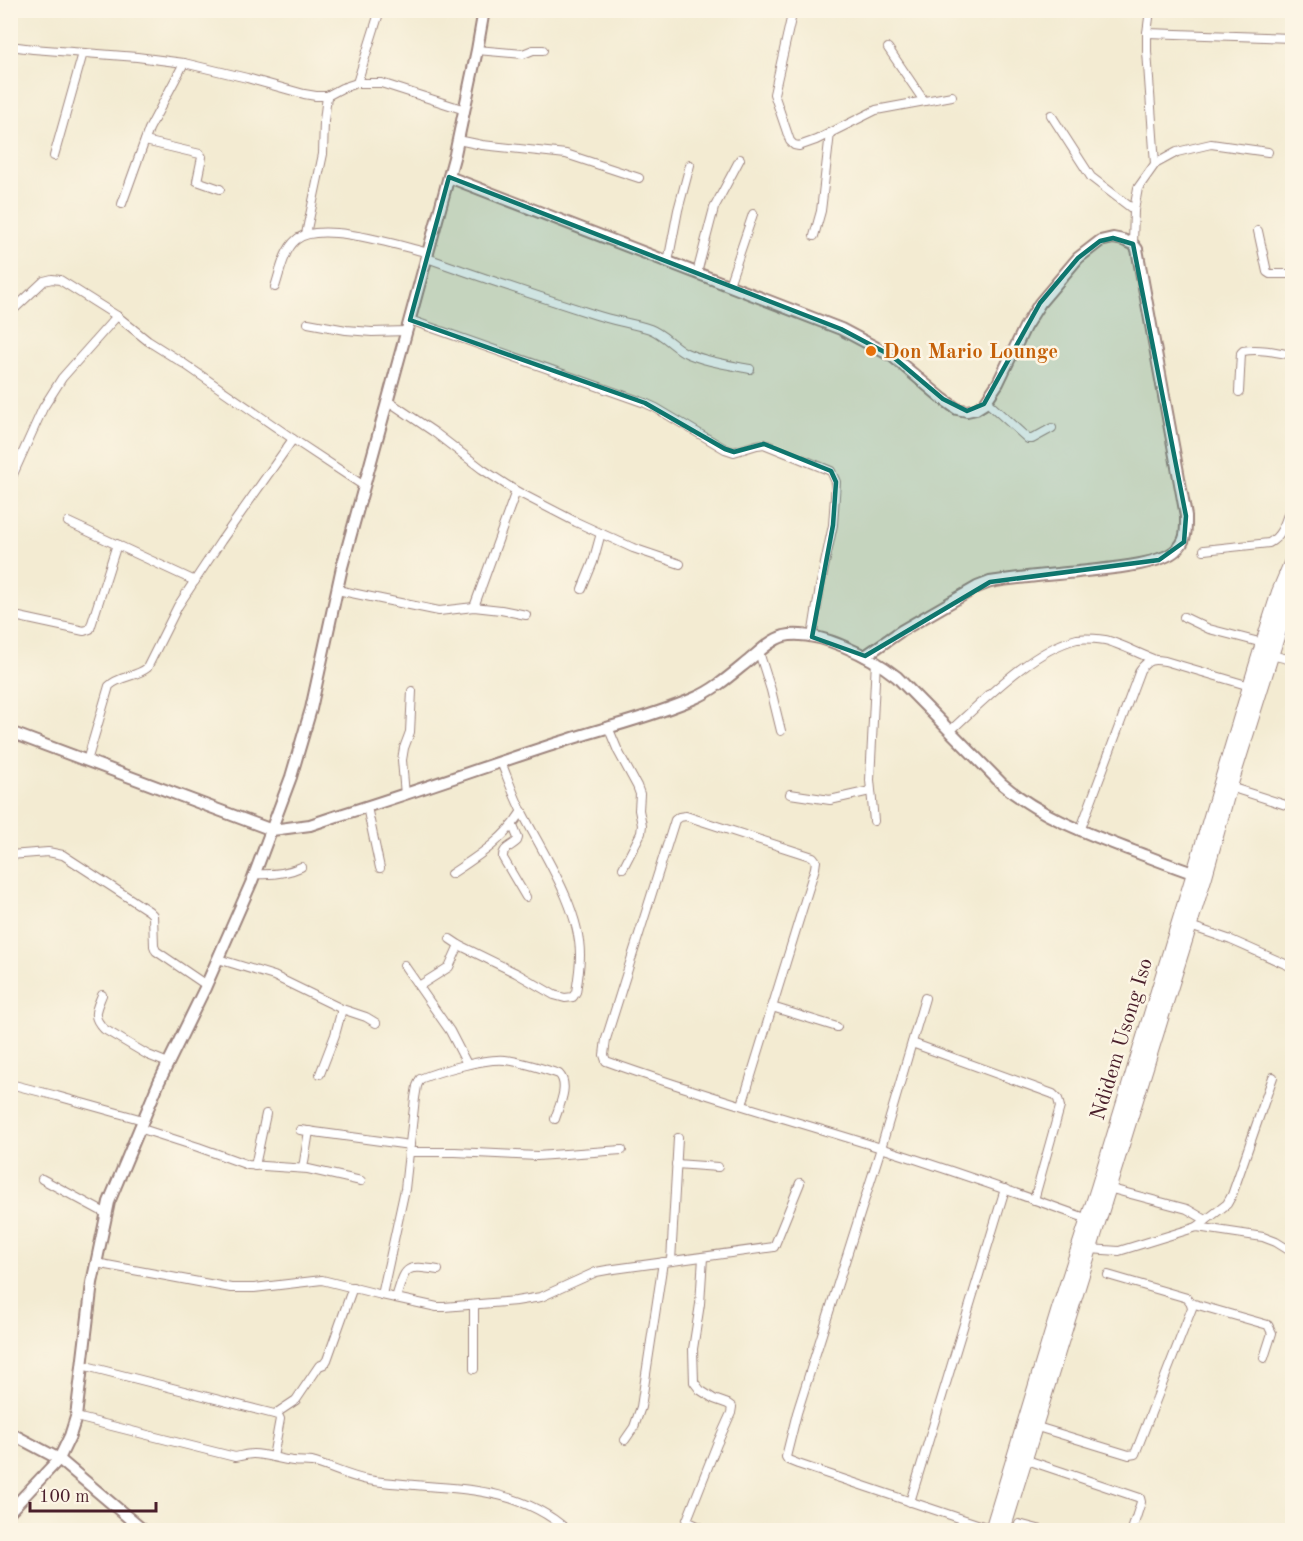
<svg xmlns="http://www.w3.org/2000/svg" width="1303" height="1541" viewBox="0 0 1303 1541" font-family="'Old Standard TT',serif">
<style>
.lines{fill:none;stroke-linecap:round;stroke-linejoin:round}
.minor-casing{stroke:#9e857e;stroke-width:10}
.tertiary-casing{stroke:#9e857e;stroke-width:14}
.secondary-casing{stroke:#9e857e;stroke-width:14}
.trunk-casing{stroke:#9e857e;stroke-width:16}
.minor{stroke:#fff;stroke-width:8}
.tertiary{stroke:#fff;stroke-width:10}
.secondary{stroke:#fff;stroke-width:10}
.trunk{stroke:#fff;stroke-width:14}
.marked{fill:#0f766e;fill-opacity:0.2;stroke:#0f766e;stroke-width:4.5;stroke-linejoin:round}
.food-dot{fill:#e8710a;stroke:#fcf5e5;stroke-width:2}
.labels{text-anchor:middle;stroke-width:5;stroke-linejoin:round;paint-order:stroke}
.food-label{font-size:21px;font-weight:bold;fill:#c56008;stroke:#fcf5e5;text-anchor:start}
.street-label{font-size:21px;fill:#4a1f2b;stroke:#fcf5e5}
</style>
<rect width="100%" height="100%" fill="#fcf5e5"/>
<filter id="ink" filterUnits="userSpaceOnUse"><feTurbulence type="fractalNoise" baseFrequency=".0167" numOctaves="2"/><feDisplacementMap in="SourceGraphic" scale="12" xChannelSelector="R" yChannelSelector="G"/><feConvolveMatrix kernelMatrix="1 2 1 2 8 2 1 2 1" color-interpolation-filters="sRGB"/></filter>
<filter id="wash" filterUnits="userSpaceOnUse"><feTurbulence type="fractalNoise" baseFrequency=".008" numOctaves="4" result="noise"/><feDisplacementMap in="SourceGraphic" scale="24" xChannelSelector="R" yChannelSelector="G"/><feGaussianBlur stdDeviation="1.35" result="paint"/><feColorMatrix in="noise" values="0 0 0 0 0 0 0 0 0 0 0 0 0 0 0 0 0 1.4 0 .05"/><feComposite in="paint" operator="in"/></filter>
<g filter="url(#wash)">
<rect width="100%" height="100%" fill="#f3ebd2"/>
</g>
<g filter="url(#ink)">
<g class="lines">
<defs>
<g id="minor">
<polyline points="793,10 774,94 790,141 794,145 799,146 816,140 876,110 952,96"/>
<polyline points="1150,10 1147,33 1147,51 1155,164"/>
<polyline points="1147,33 1292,38"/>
<polyline points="10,46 33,49 137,57 184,63 247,78 304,94 316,96 327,96 342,88 357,83 381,83 465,110"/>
<polyline points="888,48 924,101"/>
<polyline points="477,50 523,54 533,50 543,50"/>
<polyline points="357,83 380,10"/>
<polyline points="1051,115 1091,177 1134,210"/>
<polyline points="458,140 482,145 566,154 639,178"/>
<polyline points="145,141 200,154 202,157 197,181 220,189"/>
<polyline points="54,156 83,53"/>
<polyline points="122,204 149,129 184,63"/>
<polyline points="1258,231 1267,272 1270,274 1292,274"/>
<polyline points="306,234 323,154 324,121 327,96"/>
<polyline points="814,236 821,211 830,133"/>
<polyline points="1133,244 1134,210 1138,188 1155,164 1177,152 1211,144 1268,152"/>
<path d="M 427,258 C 483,278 540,297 596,315 C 614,321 632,323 650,329 C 663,334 672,345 684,352 C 702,361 730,365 750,369"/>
<polyline points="668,262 678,210 690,165"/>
<polyline points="697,273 714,208 740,159"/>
<polyline points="729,285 753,214"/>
<path d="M 275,287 C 280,272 284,250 296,240 C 319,220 400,246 429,253"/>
<polyline points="10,311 12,311 44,281 52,279 60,280 117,316 148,341 183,363 293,439 364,486"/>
<polyline points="410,320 645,403 656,408 725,449 734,452 757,445 764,444 831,471 836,482 833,525 820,587 812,637"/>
<polyline points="308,323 346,330 372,332 407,331"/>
<path d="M 1239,392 L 1241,353 L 1243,351 C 1258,348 1277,352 1292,355"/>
<polyline points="388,401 434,432 482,469 516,491 576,522 633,548 680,564"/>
<polyline points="986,401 1028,439 1032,439 1052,428"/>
<polyline points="10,481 43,408 62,378 117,316"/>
<polyline points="68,522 195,581"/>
<path d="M 1204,550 L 1269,543 C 1284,535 1286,518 1292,503"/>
<polyline points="582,589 593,562 601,533"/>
<polyline points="337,590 439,611 474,607 501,610 526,615"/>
<polyline points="474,607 516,491"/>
<polyline points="10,615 84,631 90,629 117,544"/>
<polyline points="1184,617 1209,629 1263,643"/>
<polyline points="759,652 771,690 781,731"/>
<polyline points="1271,655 1292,660"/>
<polyline points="608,727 618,751 637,786 640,794 639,810 642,825 641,833 623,868"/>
<path d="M 950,731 C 984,700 1032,650 1077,639 C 1085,638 1097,639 1105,640 C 1119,643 1139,654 1153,659"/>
<path d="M 87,761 L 109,686 C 119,676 136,677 147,668 L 178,606 L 221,541 L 293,439"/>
<polyline points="1230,787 1292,807"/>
<polyline points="790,794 830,800 870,791"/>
<polyline points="405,795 402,760 404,748 410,732 412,691"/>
<polyline points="367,807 380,868"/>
<polyline points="874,821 870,780 876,661"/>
<path d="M 513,826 L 518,838 L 517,841 C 511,847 502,848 503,858 L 526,897"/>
<path d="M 1080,831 L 1140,670 C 1148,659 1152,659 1165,661 L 1250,686"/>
<polyline points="10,855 48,852 63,855 149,911 153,915 154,946 156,951 206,985"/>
<path d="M 255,874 C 272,875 286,874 301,867"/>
<path d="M 451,874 C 478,856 504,840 522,811"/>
<polyline points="1190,926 1231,940 1292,967"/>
<path d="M 450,939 L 459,945 L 516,973 L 554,995 L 565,998 L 573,997 L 576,992 C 578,980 580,967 580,955 C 580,908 544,855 523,814 C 514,797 508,779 501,762"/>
<polyline points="218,959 274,976 342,1009 366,1017 376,1023"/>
<polyline points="404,965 450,1031 467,1064"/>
<polyline points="419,986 449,967 459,945"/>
<path d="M 102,995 C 96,1010 91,1016 104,1029 L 148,1055 L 168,1063"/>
<polyline points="925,998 881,1148 797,1413 786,1457 788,1460 798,1464 992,1529"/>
<polyline points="772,1007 837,1027"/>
<polyline points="912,1043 1053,1094 1058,1099 1060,1107 1034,1200"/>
<polyline points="320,1074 335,1035 342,1009"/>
<polyline points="10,1084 57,1096 143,1120"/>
<path d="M 742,1105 L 815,868 L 816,861 L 813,857 L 686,816 L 679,817 L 675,820 L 606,1039 L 604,1055 L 606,1061 C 696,1094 789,1119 881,1148 C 950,1170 1019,1194 1088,1219"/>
<polyline points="139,1128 198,1147 248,1165 308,1169 361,1181"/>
<polyline points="300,1130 410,1145"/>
<polyline points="410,1152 455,1152 537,1156 622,1150"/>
<polyline points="676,1164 718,1167"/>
<polyline points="255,1166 266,1114"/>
<polyline points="303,1168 309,1131"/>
<polyline points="42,1179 107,1214"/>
<polyline points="1108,1188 1187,1209 1206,1220"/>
<polyline points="1197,1227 1227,1204 1232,1195 1273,1077"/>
<polyline points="1089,1249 1119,1251 1197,1227 1263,1237 1276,1242 1292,1252"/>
<polyline points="671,1261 678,1138"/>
<polyline points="96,1263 231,1288 254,1288 322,1280 382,1295 437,1307 444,1307 516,1301 541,1297 596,1272 607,1270 774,1247 800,1183"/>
<polyline points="1108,1275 1187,1298 1191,1303 1268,1325 1272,1333 1264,1358"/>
<path d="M 382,1295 L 405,1189 L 415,1098 L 417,1086 L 420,1079 C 439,1071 485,1058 505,1060 C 524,1062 541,1068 559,1074 C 570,1085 559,1106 555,1119"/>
<path d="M 396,1298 C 406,1266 404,1265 438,1270"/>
<polyline points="82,1365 278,1415 280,1419 273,1457"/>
<polyline points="474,1369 474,1305"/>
<polyline points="275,1414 296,1400 319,1366 324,1364 327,1360 353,1287"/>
<path d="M 76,1417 L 235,1457 C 241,1456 247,1454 253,1454 C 267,1454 280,1460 293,1461 C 300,1462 306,1461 312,1462 C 331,1467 349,1477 368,1480 C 436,1491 513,1480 567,1530"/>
<polyline points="1034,1426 1129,1455 1135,1454 1192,1308 1191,1303"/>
<polyline points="625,1440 634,1427 641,1407 663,1262"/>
<polyline points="1024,1459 1140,1498 1141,1502 1132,1530"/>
<polyline points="910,1502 1005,1189"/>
<polyline points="687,1521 706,1530"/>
<polyline points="1019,1524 1042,1530"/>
<polyline points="683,1530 717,1444 731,1413 732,1407 728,1404 714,1399 700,1390 694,1382 693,1349 700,1304 703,1257"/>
</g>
<g id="tertiary">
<path d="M 449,177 L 841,329 L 892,356 L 943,399 L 957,409 L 967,411 L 976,409 L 984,404 L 998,383 L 1025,327 L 1040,303 L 1078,258 L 1100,241 L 1113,238 L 1123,240 L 1133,244 L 1137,249 L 1186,516 C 1186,530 1187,541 1176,550 C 1159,566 1101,569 1078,572 C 1048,575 1019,577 990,582 L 977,587 L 901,631 L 865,656"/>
<path d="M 10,732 L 272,830 L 310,825 L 337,816 C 412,793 486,766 561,742 C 606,727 652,717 695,698 C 714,690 731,675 747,662 C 758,653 770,640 784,636 C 818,629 872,657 897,677 L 1001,783 C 1039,816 1086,833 1133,851 C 1155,859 1177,868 1199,875"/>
<polyline points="10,1433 59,1459 143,1530"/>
</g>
<polyline id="secondary" points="10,1511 59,1459 70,1436 76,1417 92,1283 109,1202 159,1082 205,988 252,881 291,777 311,709 342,567 455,154 477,50 484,10"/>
<g id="trunk">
<polyline points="992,1530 1059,1309 1098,1188 1194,873 1270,620 1279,592 1292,561"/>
<polyline points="1003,1530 1205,876 1227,796 1292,589"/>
</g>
</defs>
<!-- minor casing -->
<use href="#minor" class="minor-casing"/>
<!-- tertiary casing -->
<use href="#tertiary" class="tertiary-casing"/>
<!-- secondary casing -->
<use href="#secondary" class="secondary-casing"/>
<!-- trunk casing -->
<use href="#trunk" class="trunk-casing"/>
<!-- minor -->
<use href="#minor" class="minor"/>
<!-- tertiary -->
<use href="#tertiary" class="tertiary"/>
<!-- secondary -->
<use href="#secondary" class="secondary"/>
<!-- trunk -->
<use href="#trunk" class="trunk"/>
</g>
</g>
<!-- marked area -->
<path class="marked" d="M 449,177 L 841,329 L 892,356 L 943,399 L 967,411 L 984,404 L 1040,303 L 1078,258 L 1100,241 L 1113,238 L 1133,244 L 1186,516 L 1184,542 L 1159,560 L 990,582 L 865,656 L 812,637 L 833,525 L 836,482 L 831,471 L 764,444 L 734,452 L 725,449 L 645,403 L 410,320 Z"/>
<!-- markers -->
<circle class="food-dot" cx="871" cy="351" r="6"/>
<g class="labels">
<!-- food labels -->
<g class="food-label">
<text x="883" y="358">Don Mario Lounge</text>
</g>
<!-- street labels -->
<g class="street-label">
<text transform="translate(1121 1039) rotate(-73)" y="7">Ndidem Usong Iso</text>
</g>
</g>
<!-- margin -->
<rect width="1303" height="1541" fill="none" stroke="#fcf5e5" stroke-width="36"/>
<!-- scale -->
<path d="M30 1502v9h126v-9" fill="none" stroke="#4a1f2b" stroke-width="3"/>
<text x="39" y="1502" font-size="18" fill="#4a1f2b" stroke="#fcf5e5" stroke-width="4.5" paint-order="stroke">100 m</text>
</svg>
